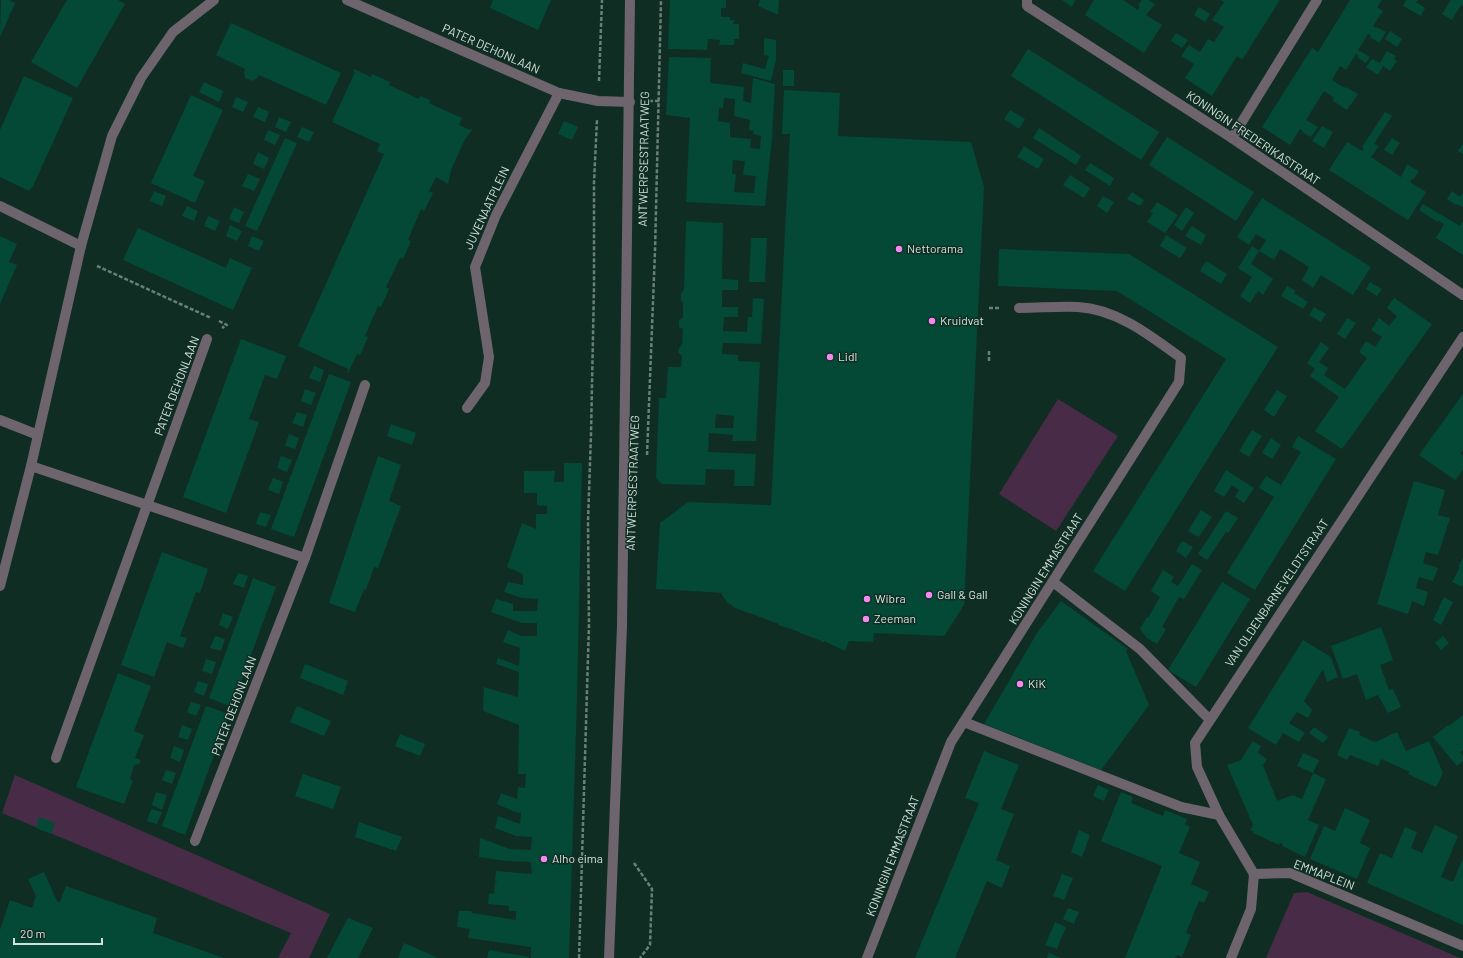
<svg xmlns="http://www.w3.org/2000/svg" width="1463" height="958" viewBox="0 0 1463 958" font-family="Barlow,sans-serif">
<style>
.green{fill:#482c47}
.building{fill:#034936;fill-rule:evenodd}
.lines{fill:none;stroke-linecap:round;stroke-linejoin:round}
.path{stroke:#698078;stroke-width:2.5;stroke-dasharray:4 2;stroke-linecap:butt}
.minor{stroke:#6e646d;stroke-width:10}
.poi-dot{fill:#f489f0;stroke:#102d23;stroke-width:1.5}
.labels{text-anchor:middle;stroke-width:3;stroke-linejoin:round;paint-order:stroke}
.street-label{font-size:12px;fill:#d2e2db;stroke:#102d23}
.poi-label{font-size:12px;fill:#d2e2db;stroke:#102d23;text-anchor:start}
</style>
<rect width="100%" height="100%" fill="#102d23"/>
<!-- green -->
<g class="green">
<polygon points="1058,399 1118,436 1056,531 999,494"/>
<polygon points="15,775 330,914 309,958 278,958 291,933 2,813"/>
<polygon points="1307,892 1460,958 1266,958 1294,893"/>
</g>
<!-- building -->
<g class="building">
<polygon points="1,0 9,0 15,3 0,37"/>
<polygon points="67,0 118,0 125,4 77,88 31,62"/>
<polygon points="493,0 551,0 538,30 490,8"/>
<polygon points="670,0 726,0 726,8 721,8 721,17 730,17 730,20 734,20 733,24 739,24 739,39 734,39 734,45 719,45 720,40 708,39 707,50 668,49"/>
<polygon points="760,0 779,0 778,15 758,6"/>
<polygon points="1062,0 1075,0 1072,7"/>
<polygon points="1094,0 1123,0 1138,10 1140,6 1138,5 1142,0 1149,0 1155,4 1146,15 1162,25 1144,53 1085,15"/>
<polygon points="1220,0 1280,0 1242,60 1237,56 1212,96 1185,78 1194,64 1181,56 1189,45 1200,52 1208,39 1214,42 1224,27 1212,20 1224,2"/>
<polygon points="1350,0 1382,0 1377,7 1383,11 1373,26 1376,28 1377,27 1386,32 1379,43 1370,37 1371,35 1368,34 1358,50 1370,57 1366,63 1357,57 1359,56 1356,54 1346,70 1340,66 1332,80 1345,88 1346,87 1358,94 1347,110 1333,101 1334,98 1324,91 1306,120 1318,127 1311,137 1302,132 1303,131 1300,129 1290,145 1262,127 1312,48 1318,52"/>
<polygon points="1406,0 1418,0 1416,2 1425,8 1421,16 1403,6"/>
<polygon points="1451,0 1463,0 1463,6 1461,5 1452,20 1442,14"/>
<polygon points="1199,7 1210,14 1205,22 1194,15"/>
<polygon points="231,23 341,73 326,105 259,75 257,78 253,81 245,78 244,73 245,69 216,55"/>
<polygon points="1390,31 1402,39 1397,47 1385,39"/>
<polygon points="1176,33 1188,40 1182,48 1171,41"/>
<polygon points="764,38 776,40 776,59 771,81 741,73 743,63 765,69 769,56 764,55"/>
<polygon points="1028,49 1159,132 1141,160 1011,76"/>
<polygon points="1387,51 1396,56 1394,59 1397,61 1390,71 1383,66 1378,75 1366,67 1372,59 1380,63"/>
<path d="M 669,57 L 711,58 L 710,83 L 744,87 L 743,101 L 751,103 L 753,78 L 775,84 L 772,138 L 765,206 L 686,202 L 690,118 L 666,115 ZM 724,98 L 735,99 L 734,116 L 750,120 L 749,130 L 754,131 L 753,134 L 761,136 L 760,149 L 750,148 L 751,139 L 730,137 L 730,123 L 718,121 L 719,108 L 723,108 ZM 733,160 L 745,161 L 743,175 L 756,176 L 754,193 L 734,192 L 736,174 L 732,174 Z"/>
<polygon points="354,69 371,77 372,74 390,82 389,85 419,99 420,96 430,100 429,103 462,118 459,125 470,130 473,127 473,128 464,141 451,170 448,184 436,177 429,191 433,193 424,211 421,209 408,240 411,241 403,259 400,258 386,287 389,289 381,307 378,306 365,336 368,337 360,355 357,354 348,373 347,373 348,369 298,346 384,154 377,151 380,144 332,122 355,72 353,71"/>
<rect x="783" y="70" width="11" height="16"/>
<polygon points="24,76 73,98 33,186 29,191 0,177 0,130"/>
<polygon points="204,82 223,91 219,102 199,92"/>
<polygon points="784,90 840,93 838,136 971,142 984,187 964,605 944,636 874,633 873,642 849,641 845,651 824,641 824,642 821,642 822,641 800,633 800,632 778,625 779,624 735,608 727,602 721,593 725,593 656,589 660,523 688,502 771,505 790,134 782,134"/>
<polygon points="191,95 223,110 193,176 205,181 195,203 151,183"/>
<polygon points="236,97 248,102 243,112 232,107"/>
<polygon points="258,107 269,112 265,122 253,117"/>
<polygon points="1010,110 1025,119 1019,129 1004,119"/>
<polygon points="1385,112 1392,116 1374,144 1379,146 1371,157 1401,177 1407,164 1413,168 1419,171 1413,180 1412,179 1410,182 1426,192 1408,220 1329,170 1347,142 1362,151 1364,148 1362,147"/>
<polygon points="279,117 291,122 286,132 275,127"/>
<polygon points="564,121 578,127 572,140 558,134"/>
<polygon points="1322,126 1333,132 1324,148 1312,141"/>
<polygon points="302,127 314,132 309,142 297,137"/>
<polygon points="1039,128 1081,156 1076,165 1033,138"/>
<polygon points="268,130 280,135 275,145 264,140"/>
<polygon points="1167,137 1254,192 1236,221 1149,165"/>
<polygon points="285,138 297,143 257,231 245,226"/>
<polygon points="1392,138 1400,143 1392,155 1384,150"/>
<polygon points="1463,144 1463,154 1458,151"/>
<polygon points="1024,146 1044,159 1038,169 1017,157"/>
<polygon points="258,152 269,158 264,169 253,164"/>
<polygon points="1090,163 1114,178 1110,186 1085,170"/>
<polygon points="248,174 260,179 254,191 242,186"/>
<polygon points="1070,175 1090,188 1084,198 1063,185"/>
<polygon points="154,191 166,196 162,206 150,201"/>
<polygon points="1452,191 1460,197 1463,193 1463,207 1457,204 1456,205 1447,199"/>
<polygon points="1132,192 1144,200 1140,206 1127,199"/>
<polygon points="1103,196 1114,202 1107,213 1097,206"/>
<polygon points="1262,198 1371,267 1353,295 1321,275 1313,288 1302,280 1309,267 1280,249 1274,260 1259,251 1266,240 1256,234 1249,245 1237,237"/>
<polygon points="1157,202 1178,215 1165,233 1147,222 1153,213 1150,212"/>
<polygon points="1423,204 1460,226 1463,221 1463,255 1436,238 1444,224 1439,221 1438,222 1419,210"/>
<polygon points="187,206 198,211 194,221 182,216"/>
<polygon points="234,207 244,212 239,223 229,219"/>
<polygon points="1186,207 1194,213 1182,231 1174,225"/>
<polygon points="208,216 220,221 215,231 204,226"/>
<path d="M 686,221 L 723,223 L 722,279 L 738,280 L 738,290 L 722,290 L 722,307 L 738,307 L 738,317 L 724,317 L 723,331 L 747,332 L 748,317 L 752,317 L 753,298 L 764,299 L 761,344 L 723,343 L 722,354 L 738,355 L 738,361 L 760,362 L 756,441 L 732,441 L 733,435 L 709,433 L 708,452 L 756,454 L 754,486 L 734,486 L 735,470 L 706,469 L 705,485 L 662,484 L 656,478 L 659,398 L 666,398 L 668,367 L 681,367 L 682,356 L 678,352 L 679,348 L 682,344 L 683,329 L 679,327 L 679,320 L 683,318 L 683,303 L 681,300 L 681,294 L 684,289 ZM 716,414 L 734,416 L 733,428 L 715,428 Z"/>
<polygon points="230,225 242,231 237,241 226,236"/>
<polygon points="1192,226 1206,235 1201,245 1185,236"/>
<polygon points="138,228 226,268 230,258 252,268 233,310 123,260"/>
<polygon points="1166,235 1187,248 1180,258 1160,246"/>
<polygon points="0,236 17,244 9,262 17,265 0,304"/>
<polygon points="252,236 264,241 259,251 248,246"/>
<polygon points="751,238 767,238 765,282 749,282"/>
<polygon points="1252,246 1259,251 1251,264 1273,279 1263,295 1258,291 1250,303 1240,296 1252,277 1238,268"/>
<polygon points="999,249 1129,254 1278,347 1125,591 1093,571 1226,359 1117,291 998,286"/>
<polygon points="1206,261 1227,274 1221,284 1200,271"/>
<polygon points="1370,282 1382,289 1377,296 1366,289"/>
<polygon points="1287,286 1296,291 1294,293 1308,302 1303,309 1281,296"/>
<polygon points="1394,298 1432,324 1342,449 1315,431 1339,397 1310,376 1315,369 1307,363 1321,342 1329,348 1319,362 1328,368 1324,375 1345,389 1367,358 1359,352 1366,341 1375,347 1382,337 1371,330 1379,318 1389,326 1397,316 1387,308"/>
<polygon points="1314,307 1326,314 1321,322 1309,315"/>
<polygon points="1347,318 1356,323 1345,339 1337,334"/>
<polygon points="241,339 286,356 277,379 265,375 249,419 259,422 226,513 183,497"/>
<polygon points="314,366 324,370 320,382 309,378"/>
<polygon points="329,374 351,382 294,537 271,529"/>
<polygon points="305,389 316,393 311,405 301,401"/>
<polygon points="1277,390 1287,396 1274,417 1264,410"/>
<polygon points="1463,394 1463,450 1460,453 1463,456 1463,470 1455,480 1419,455"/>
<polygon points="297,412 307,415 303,427 292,423"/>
<polygon points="391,424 416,433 412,445 387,436"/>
<polygon points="1252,430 1262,436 1249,457 1239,451"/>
<polygon points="289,434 299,438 295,449 285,446"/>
<polygon points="1298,436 1336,459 1255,590 1227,573 1274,497 1259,488 1266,476 1281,485 1301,452 1292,447"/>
<polygon points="1271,438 1281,445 1272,459 1262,453"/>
<polygon points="281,456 292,460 287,472 277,468"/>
<polygon points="378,456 401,465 389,501 401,506 378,568 374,567 366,590 364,589 355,612 329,603"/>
<polygon points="564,463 582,463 577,698 569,958 531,958 531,947 468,938 470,929 457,927 459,911 471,911 472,913 516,920 516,911 509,911 509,906 488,904 489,893 494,894 495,882 497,882 497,881 495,881 496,871 532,874 531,862 506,861 479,857 480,838 510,849 531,850 532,837 516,836 495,828 498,816 520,824 521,813 515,812 497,804 501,793 517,799 518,787 525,788 526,774 518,774 519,725 483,711 484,687 518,697 519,672 496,664 498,658 519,666 520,648 503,642 508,630 521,636 537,636 537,623 522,623 491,612 496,599 513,604 513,611 537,611 538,599 522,598 504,592 508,582 523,585 523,574 507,567 522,523 536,529 536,514 547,514 547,506 537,505 537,493 524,493 524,471 555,471 554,482 564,482"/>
<polygon points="1226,470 1254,488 1244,503 1235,497 1239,490 1232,485 1224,497 1214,491"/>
<polygon points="273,478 283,482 279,494 268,490"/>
<polygon points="1414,481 1445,490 1438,515 1450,518 1438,555 1426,552 1423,563 1438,568 1433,581 1419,577 1416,588 1428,592 1424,606 1412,601 1408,614 1377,604"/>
<polygon points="1201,510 1212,517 1199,537 1188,531"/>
<polygon points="1226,511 1238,518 1228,533 1226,532 1207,560 1198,554"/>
<polygon points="260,512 271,515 266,527 256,524"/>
<polygon points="1182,541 1193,547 1186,558 1176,551"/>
<polygon points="162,552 208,569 200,593 196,592 180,636 187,638 183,648 167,642 154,677 121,665"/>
<polygon points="1463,558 1463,584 1462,587 1452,582 1460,567 1458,567"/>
<polygon points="1192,564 1202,570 1184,599 1179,597 1162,627 1166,629 1157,644 1147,638 1140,629 1147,617 1148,618 1160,597 1151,591 1163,570 1174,577 1171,582 1178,586"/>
<polygon points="238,573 248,576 244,588 233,584"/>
<polygon points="253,578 276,587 232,707 209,698"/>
<polygon points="1222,582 1250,599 1196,687 1168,670"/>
<polygon points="1444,597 1453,602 1441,625 1433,620"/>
<polygon points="1061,601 1128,649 1126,651 1149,705 1101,770 984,724 1037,633"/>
<polygon points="223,613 233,617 228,629 219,625"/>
<polygon points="1381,627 1393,660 1380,665 1389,690 1393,689 1401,707 1388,713 1378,695 1366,700 1357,674 1343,679 1331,646"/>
<polygon points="215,636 225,639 221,651 210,648"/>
<polygon points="1443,636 1449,643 1441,650 1435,643"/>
<polygon points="1303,640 1331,657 1338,677 1327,682 1323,669 1304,701 1312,710 1308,718 1297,712 1289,723 1305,733 1299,742 1283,733 1276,745 1248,728"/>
<polygon points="206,659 216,662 212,674 202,671"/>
<polygon points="305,664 348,681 343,695 300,678"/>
<polygon points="118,673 151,686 134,731 144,735 135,758 141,760 139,764 134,765 130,779 133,781 124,804 76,787"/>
<polygon points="198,681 208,684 204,696 194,692"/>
<polygon points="191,702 201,705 196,716 187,712"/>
<polygon points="206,706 229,714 185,835 162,826"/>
<polygon points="297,706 331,721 324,736 290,722"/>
<polygon points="1463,715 1463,750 1460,752 1463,756 1463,761 1457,766 1433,737 1448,725 1449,726"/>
<polygon points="182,725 192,729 188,740 178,737"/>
<polygon points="1314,727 1328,737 1323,743 1309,733"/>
<polygon points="1349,728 1360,732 1359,735 1375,742 1397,732 1406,751 1429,741 1443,773 1436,787 1408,774 1410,772 1381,759 1378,766 1350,755 1347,760 1337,755"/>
<polygon points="400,734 425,744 420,756 395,746"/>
<polygon points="1253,741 1261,746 1258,753 1267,759 1263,765 1277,801 1293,795 1302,799 1313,773 1326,779 1308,820 1319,825 1305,857 1282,846 1283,844 1280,843 1279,845 1253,833 1254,832 1250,830 1253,825 1227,765 1241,760"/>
<polygon points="174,746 184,750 180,762 170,758"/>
<polygon points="984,751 1019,765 1001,809 1014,814 996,860 1010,866 1002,888 987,881 955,958 915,958 979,803 965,798"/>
<polygon points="1303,753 1319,760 1313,773 1297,766"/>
<polygon points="166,770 176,773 172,784 162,780"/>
<polygon points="303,774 341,787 333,809 295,796"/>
<polygon points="1098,785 1109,790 1104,801 1093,796"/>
<polygon points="156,792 167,795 162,810 152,805"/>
<polygon points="1121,792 1133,797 1131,803 1163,816 1165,810 1187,819 1185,824 1190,827 1179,853 1200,862 1191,884 1209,892 1204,903 1199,901 1186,933 1191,935 1182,957 1177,955 1175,958 1125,958 1162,866 1101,841"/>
<polygon points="1345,808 1370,820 1360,843 1370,848 1357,879 1310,859 1324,826 1335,831"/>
<polygon points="151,809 162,812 157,824 147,821"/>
<polygon points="39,817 55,823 51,834 36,828"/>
<polygon points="359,822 402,837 396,851 355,837"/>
<polygon points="1435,825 1458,836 1441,877 1453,882 1463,858 1463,925 1367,883 1380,853 1392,858 1405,827 1417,832 1411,848 1422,853"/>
<polygon points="1079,830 1090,835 1082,857 1071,852"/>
<polygon points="44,872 57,901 60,902 66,886 157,918 153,933 224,958 0,958 0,930 10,900 32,908 36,896 28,879"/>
<polygon points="1062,874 1073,878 1064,900 1053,896"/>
<polygon points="1068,908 1079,912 1074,924 1063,919"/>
<polygon points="348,918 373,928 358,958 327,958"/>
<polygon points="1055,922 1066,927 1057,949 1045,945"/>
<polygon points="404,943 425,952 438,958 398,958"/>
<polygon points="489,950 529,957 529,958 487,958"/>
<polygon points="1049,953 1061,958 1047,958"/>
</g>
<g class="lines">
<!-- path -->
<g class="path">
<polyline points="599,81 602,0"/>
<polyline points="649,101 659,101"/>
<polyline points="97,266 211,318"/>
<polyline points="989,308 999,308"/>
<polyline points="219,321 227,325 222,328"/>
<polyline points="989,361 989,350"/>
<polyline points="647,455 655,251 661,0"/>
<polyline points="634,863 652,889 650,945 640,958"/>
<polyline points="579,958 589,624 588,522 591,434 594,287 594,182 597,120"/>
</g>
<!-- minor -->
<g class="minor">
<polyline points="347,0 559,93 598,101 630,102"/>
<polyline points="1027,0 1027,6 1232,138 1463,295"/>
<polyline points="1232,138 1317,0"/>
<polyline points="0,206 81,246"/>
<polyline points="467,408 485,383 489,357 475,267 496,215 559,93"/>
<polyline points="0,420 38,435"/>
<polyline points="31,466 305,558"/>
<polyline points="1053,582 1140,649 1209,719"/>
<polyline points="0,586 31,466 81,246 112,136 141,78 173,32 214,0"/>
<polyline points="964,722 1181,807 1219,815"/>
<polyline points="56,758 207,339"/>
<polyline points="195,841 305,558 365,385"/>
<polyline points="1254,874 1219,815 1197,767 1195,743 1463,337"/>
<polyline points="609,958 622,626 630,0"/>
<path d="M 867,958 L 951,742 L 1179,382 L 1181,358 C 1151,336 1117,309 1078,307 C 1059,306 1039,308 1019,308"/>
<polyline points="1231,958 1251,909 1254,874 1290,873 1463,946"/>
</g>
</g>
<!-- markers -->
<g class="poi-dot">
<circle cx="899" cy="249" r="4"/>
<circle cx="932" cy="321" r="4"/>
<circle cx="830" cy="357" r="4"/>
<circle cx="929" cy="595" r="4"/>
<circle cx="867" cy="599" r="4"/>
<circle cx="866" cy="619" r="4"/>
<circle cx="1020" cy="684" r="4"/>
<circle cx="544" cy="859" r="4"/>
</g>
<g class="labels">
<!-- street labels -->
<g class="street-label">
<text transform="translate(491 49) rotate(24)" y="4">PATER DEHONLAAN</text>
<text transform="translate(1253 138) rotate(34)" y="4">KONINGIN FREDERIKASTRAAT</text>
<text transform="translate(644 159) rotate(-89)" y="4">ANTWERPSESTRAATWEG</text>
<text transform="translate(487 208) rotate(-65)" y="4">JUVENAATPLEIN</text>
<text transform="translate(177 386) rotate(-69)" y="4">PATER DEHONLAAN</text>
<text transform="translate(633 483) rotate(-88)" y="4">ANTWERPSESTRAATWEG</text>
<text transform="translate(1046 569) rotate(-58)" y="4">KONINGIN EMMASTRAAT</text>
<text transform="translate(1277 593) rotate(-56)" y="4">VAN OLDENBARNEVELDTSTRAAT</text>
<text transform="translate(234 706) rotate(-69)" y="4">PATER DEHONLAAN</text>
<text transform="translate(893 856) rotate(-69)" y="4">KONINGIN EMMASTRAAT</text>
<text transform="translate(1324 875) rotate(21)" y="4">EMMAPLEIN</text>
</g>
<!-- poi labels -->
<g class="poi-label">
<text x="907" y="253">Nettorama</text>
<text x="940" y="325">Kruidvat</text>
<text x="838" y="361">Lidl</text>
<text x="937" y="599">Gall &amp; Gall</text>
<text x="875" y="603">Wibra</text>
<text x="874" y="623">Zeeman</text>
<text x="1028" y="688">KiK</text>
<text x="552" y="863">Alho eima</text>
</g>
</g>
<!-- scale -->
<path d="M14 938v6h88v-6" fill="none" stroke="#d2e2db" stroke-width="2"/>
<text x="20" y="938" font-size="12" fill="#d2e2db" stroke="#102d23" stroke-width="3" paint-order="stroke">20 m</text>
</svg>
